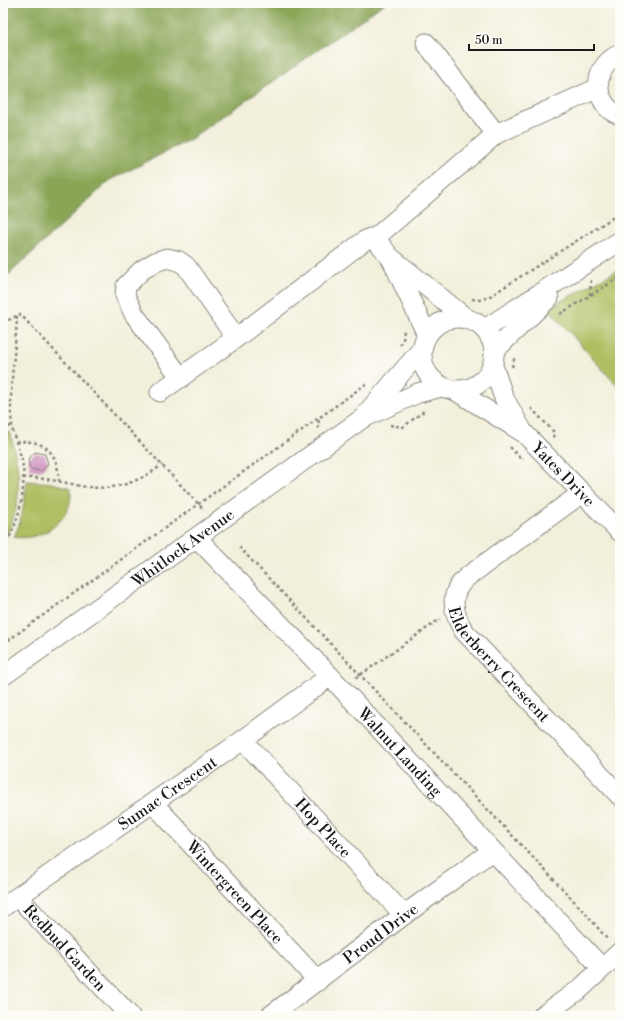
<svg xmlns="http://www.w3.org/2000/svg" width="623" height="1019" viewBox="0 0 623 1019" font-family="'Libre Bodoni',serif">
<style>
.green{fill:#aebe61;stroke:#656d3e}
.forest{fill:#8aa557;stroke:#53603a}
.building{fill:#cd8fbe}
.lines{fill:none;stroke-linecap:round;stroke-linejoin:round}
.minor-casing{stroke:#87867c;stroke-width:21}
.path{stroke:#87867c;stroke-width:2.5;stroke-dasharray:3 3;stroke-linecap:butt}
.minor{stroke:#fff;stroke-width:19}
.labels{text-anchor:middle;stroke-width:3;stroke-linejoin:round;paint-order:stroke}
.street-label{font-size:16px;fill:#1c1c1c;stroke:#fdfcf7}
</style>
<rect width="100%" height="100%" fill="#fdfcf7"/>
<filter id="ink" filterUnits="userSpaceOnUse"><feTurbulence type="fractalNoise" baseFrequency=".025" numOctaves="2"/><feDisplacementMap in="SourceGraphic" scale="8" xChannelSelector="R" yChannelSelector="G"/><feConvolveMatrix kernelMatrix="1 2 1 2 8 2 1 2 1" color-interpolation-filters="sRGB"/></filter>
<filter id="wash" filterUnits="userSpaceOnUse"><feTurbulence type="fractalNoise" baseFrequency=".012" numOctaves="4" result="noise"/><feDisplacementMap in="SourceGraphic" scale="16" xChannelSelector="R" yChannelSelector="G"/><feGaussianBlur stdDeviation="0.9" result="paint"/><feColorMatrix in="noise" values="0 0 0 0 0 0 0 0 0 0 0 0 0 0 0 0 0 1.4 0 .05"/><feComposite in="paint" operator="in"/></filter>
<g filter="url(#wash)">
<rect width="100%" height="100%" fill="#f2efdb"/>
<!-- green -->
<g class="green">
<polygon points="620,269 620,389 548,308"/>
<path d="M 10,432 C 21,472 24,504 3,542 L 3,434 Z"/>
<path d="M 27,481 L 51,483 L 71,488 C 71,493 71,498 70,503 C 63,527 37,541 14,537 C 23,517 24,502 27,481 Z"/>
</g>
<!-- forest -->
<polygon class="forest" points="3,3 385,3 191,139 109,181 3,280"/>
<g id="blocks">
<!-- building -->
<polygon class="building" points="35,452 45,454 48,464 41,471 30,469 28,459"/>
</g>
</g>
<g filter="url(#ink)">
<use href="#blocks" fill-opacity="0" stroke="#87867c" stroke-width="1"/>
<g class="lines">
<defs>
<g id="minor">
<polyline points="426,43 496,134"/>
<path d="M 620,54 C 600,63 592,85 605,104 C 608,109 614,113 620,115"/>
<polyline points="375,238 496,134 598,88"/>
<polyline points="392,260 427,335"/>
<circle cx="458" cy="354" r="36"/>
<polyline points="485,329 620,241"/>
<polyline points="494,351 549,298"/>
<polyline points="493,366 504,398 523,432"/>
<polyline points="181,378 134,314 125,295 126,286 142,270 155,262 167,258 179,261 186,266 236,338"/>
<path id="s1" d="M 456,391 L 524,433 L 620,532"/>
<polyline points="160,392 236,338 364,241 370,238 375,238 390,257 467,319"/>
<polyline points="366,414 421,350"/>
<path id="s2" d="M 582,493 L 467,577 C 449,593 452,610 463,630 L 620,796"/>
<path id="s3" d="M 197,538 L 330,676 L 602,968"/>
<path id="s4" d="M 3,676 L 363,418 L 418,393 L 441,387"/>
<path id="s5" d="M 243,740 L 404,915"/>
<path id="s6" d="M 153,803 L 318,981"/>
<path id="s7" d="M 18,897 L 130,1016"/>
<path id="s8" d="M 3,907 L 243,740 L 330,676"/>
<path id="s9" d="M 270,1016 L 404,915 L 492,851"/>
<polyline points="542,1016 580,989 620,952"/>
</g>
</defs>
<!-- minor casing -->
<use href="#minor" class="minor-casing"/>
<!-- path -->
<g class="path">
<polyline points="590,295 591,280"/>
<polyline points="472,299 479,300 487,298 620,213"/>
<polyline points="560,314 620,277"/>
<polyline points="3,323 20,314 204,510"/>
<polyline points="400,345 403,340 404,329"/>
<polyline points="512,367 515,356"/>
<polyline points="531,408 554,432 553,438"/>
<polyline points="390,425 403,427 424,411"/>
<polyline points="318,429 319,418"/>
<polyline points="3,430 12,425"/>
<path d="M 16,442 C 46,439 58,453 59,481"/>
<polyline points="510,447 520,458 524,458"/>
<path d="M 23,478 C 40,477 56,481 72,484 C 107,493 133,486 162,465"/>
<path d="M 3,547 C 19,527 27,486 22,460 C 19,448 13,437 12,425 C 11,418 11,410 11,404 C 11,374 16,345 17,315"/>
<polyline points="239,547 526,850 588,916 608,940"/>
<polyline points="3,644 369,382"/>
<polyline points="356,678 440,619"/>
</g>
<!-- minor -->
<use href="#minor" class="minor"/>
</g>
</g>
<g class="labels">
<!-- street labels -->
<g class="street-label">
<text dy="6" stroke="none"><textPath href="#s1" startOffset="137">Yates Drive</textPath></text>
<text dy="6" stroke="none"><textPath href="#s4" startOffset="221">Whitlock Avenue</textPath></text>
<text dy="6" stroke="none"><textPath href="#s2" startOffset="250">Elderberry Crescent</textPath></text>
<text dy="6" stroke="none"><textPath href="#s3" startOffset="295">Walnut Landing</textPath></text>
<text dy="6" stroke="none"><textPath href="#s8" startOffset="200">Sumac Crescent</textPath></text>
<text dy="6" stroke="none"><textPath href="#s5" startOffset="119">Hop Place</textPath></text>
<text dy="6" stroke="none"><textPath href="#s6" startOffset="121">Wintergreen Place</textPath></text>
<text dy="6" stroke="none"><textPath href="#s9" startOffset="138">Proud Drive</textPath></text>
<text dy="6" stroke="none"><textPath href="#s7" startOffset="69">Redbud Garden</textPath></text>
</g>
</g>
<!-- margin -->
<rect width="623" height="1019" fill="none" stroke="#fdfcf7" stroke-width="16"/>
<!-- scale -->
<path d="M469 44v6h125v-6" fill="none" stroke="#1c1c1c" stroke-width="2"/>
<text x="475" y="44" font-size="12" fill="#1c1c1c" stroke="#fdfcf7" stroke-width="3" paint-order="stroke">50 m</text>
</svg>
